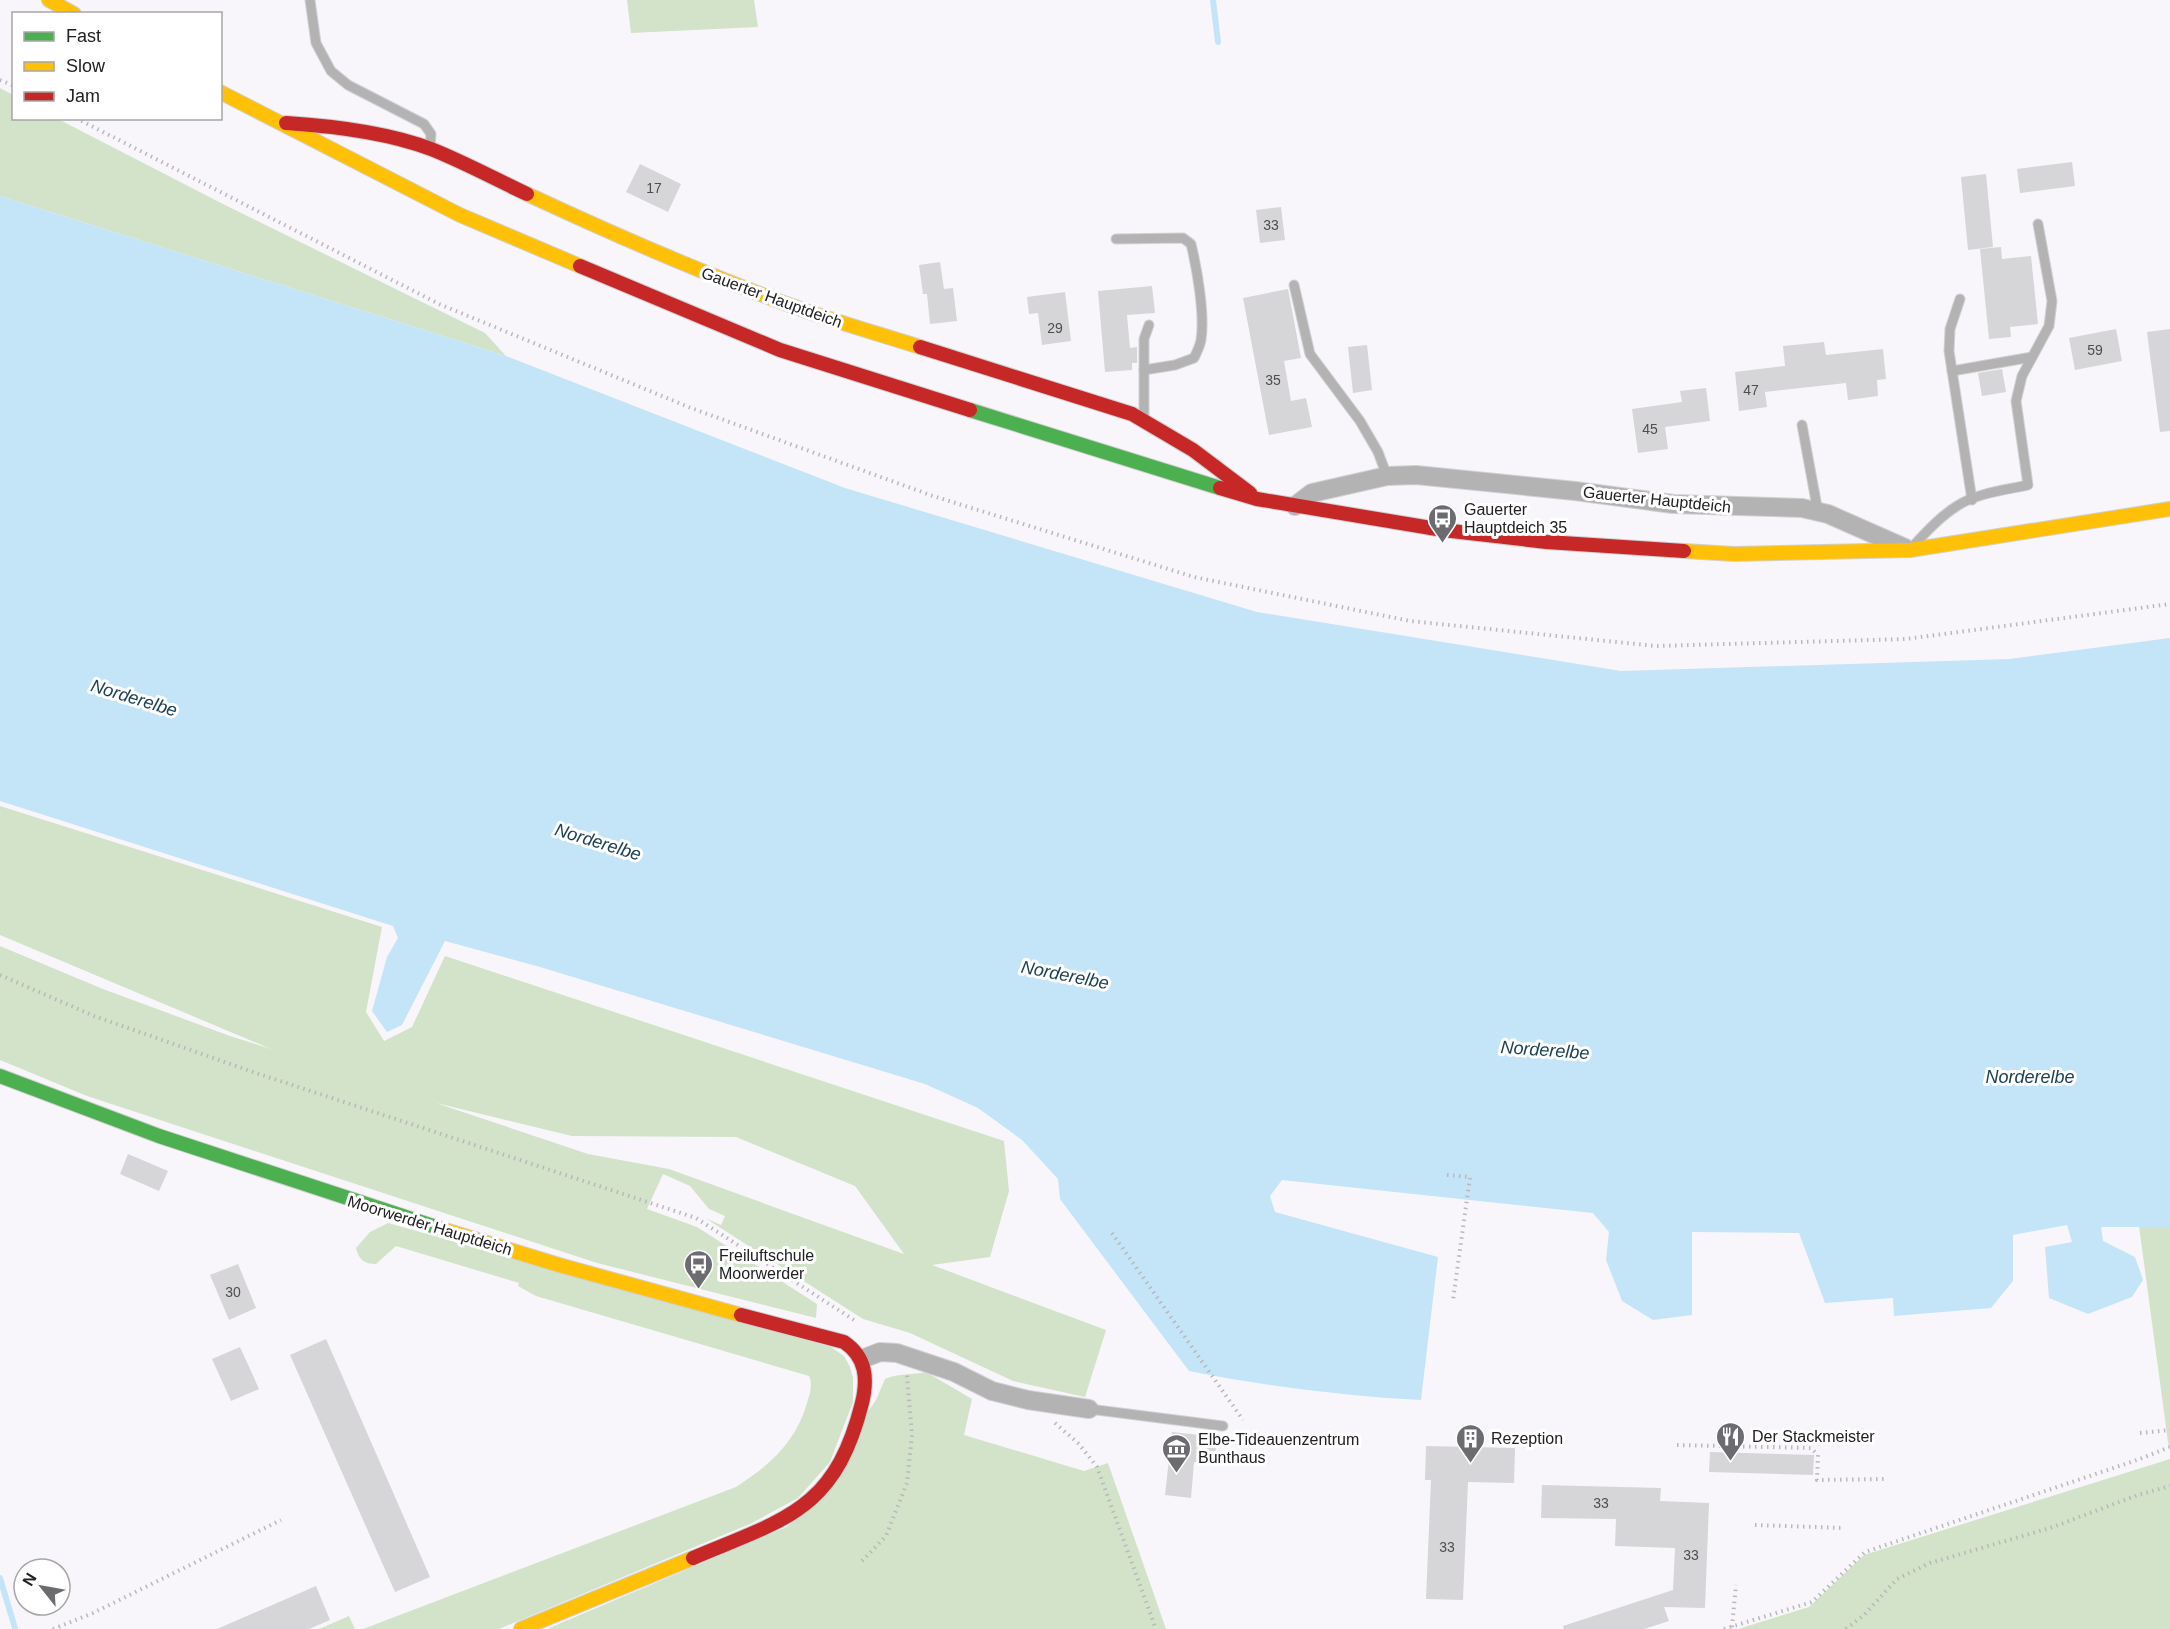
<svg xmlns="http://www.w3.org/2000/svg" width="2170" height="1629" viewBox="0 0 2170 1629" font-family="Helvetica,sans-serif">
<style>
.green{fill:#d2e3c9;fill-rule:evenodd}
.water{fill:#c4e4f8}
.lines{fill:none;stroke-linecap:round;stroke-linejoin:round}
.stream{stroke:#c4e4f8;stroke-width:6}
.building{fill:#d6d5d8}
.lane-casing{stroke:#d1d0d3;stroke-width:11}
.street-casing{stroke:#d1d0d3;stroke-width:20}
.fast-casing{stroke:#d1d0d3;stroke-width:16}
.slow-casing{stroke:#d1d0d3;stroke-width:16}
.jam-casing{stroke:#d1d0d3;stroke-width:16}
.path{stroke:#b9b8ba;stroke-width:4;stroke-dasharray:1.5 4.5;stroke-linecap:butt}
.lane{stroke:#b4b3b4;stroke-width:9}
.street{stroke:#b4b3b4;stroke-width:18}
.fast{stroke:#4caf50;stroke-width:14}
.slow{stroke:#ffc107;stroke-width:14}
.jam{stroke:#c62828;stroke-width:14}
.labels{text-anchor:middle;stroke-width:6;stroke-linejoin:round;paint-order:stroke}
.number-label{font-size:14px;fill:#4e4d50}
.street-label{font-size:16px;fill:#212023;stroke:#fff}
.poi-label{font-size:16px;fill:#212023;stroke:#fff;text-anchor:start}
.water-label{font-size:18px;font-style:italic;fill:#1d4254;stroke:#fff}
</style>
<rect width="100%" height="100%" fill="#f8f6fb"/>
<!-- green -->
<g class="green">
<polygon points="627,0 754,0 758,27 631,33"/>
<polygon points="0,88 13,95 14,118 58,119 223,204 485,333 506,356 0,196"/>
<path d="M 0,806 L 382,927 L 366,1012 L 384,1041 L 412,1027 L 445,956 L 1004,1141 L 1009,1191 L 990,1257 L 932,1265 L 1106,1330 L 1085,1397 L 1013,1381 L 910,1333 L 863,1319 L 705,1218 L 721,1225 L 725,1216 L 709,1209 L 690,1186 L 663,1174 L 647,1209 L 697,1227 L 817,1304 L 816,1318 L 597,1263 L 154,1118 L 87,1096 L 0,1060 L 0,946 L 103,989 L 230,1036 L 271,1049 L 0,935 ZM 436,1103 L 572,1136 L 736,1137 L 855,1186 L 904,1254 L 669,1169 L 588,1154 Z"/>
<path d="M 388,1223 L 831,1347 L 844,1356 L 850,1367 L 853,1378 L 853,1402 L 830,1462 L 798,1498 L 752,1523 L 499,1629 L 363,1629 L 736,1487 C 770,1465 796,1442 807,1403 C 810,1393 813,1385 809,1376 L 536,1296 L 518,1286 L 519,1283 L 396,1246 L 376,1264 C 364,1264 359,1260 356,1248 L 370,1232 Z"/>
<polygon points="2139,1226 2170,1227 2170,1451 2168,1442"/>
<path d="M 926,1372 L 972,1399 L 964,1435 L 1084,1471 L 1108,1463 L 1166,1629 L 547,1629 L 789,1526 L 876,1400 L 885,1379 C 899,1373 912,1375 926,1372 Z"/>
<polygon points="2170,1459 2170,1629 1738,1629 1809,1607 1864,1555"/>
<polygon points="349,1616 355,1629 319,1629"/>
</g>
<!-- water -->
<path class="water" d="M 0,196 L 506,356 L 845,488 L 1257,612 L 1621,671 L 2009,659 L 2170,638 L 2170,1227 L 2101,1227 L 2103,1241 L 2135,1257 L 2143,1280 L 2132,1297 L 2088,1314 L 2049,1298 L 2045,1247 L 2072,1242 L 2067,1225 L 2013,1235 L 2013,1281 L 1991,1308 L 1894,1316 L 1893,1298 L 1825,1303 L 1799,1233 L 1692,1232 L 1692,1315 L 1653,1320 L 1622,1301 L 1606,1260 L 1609,1232 L 1593,1213 L 1282,1180 L 1270,1196 L 1275,1212 L 1438,1257 L 1421,1400 C 1343,1396 1265,1386 1189,1371 L 1060,1199 L 1058,1179 L 1022,1140 L 978,1108 L 925,1084 L 540,967 L 445,941 L 402,1025 L 387,1032 L 372,1011 L 387,957 L 398,938 L 393,926 L 0,801 Z"/>
<g class="lines">
<!-- stream -->
<g class="stream">
<polyline points="1213,0 1218,42"/>
<polyline points="0,1578 15,1628"/>
</g>
</g>
<!-- building -->
<g class="building">
<polygon points="2072,162 2075,186 2020,193 2017,169"/>
<polygon points="640,164 681,184 668,212 626,192"/>
<polygon points="1986,174 1993,247 1968,250 1961,177"/>
<polygon points="1281,207 1285,240 1260,243 1256,210"/>
<polygon points="2001,247 2002,259 2031,256 2038,324 2010,327 2011,337 1989,339 1980,249"/>
<polygon points="940,262 944,289 953,288 957,321 930,324 927,294 923,294 919,265"/>
<polygon points="1152,286 1155,313 1127,315 1130,348 1137,347 1137,363 1132,363 1132,370 1105,372 1098,291"/>
<polygon points="1288,289 1301,358 1284,361 1291,401 1306,398 1312,427 1269,435 1243,298"/>
<polygon points="1065,292 1071,341 1042,345 1038,313 1029,314 1027,297"/>
<polygon points="2116,329 2122,361 2075,370 2069,338"/>
<polygon points="2170,329 2170,431 2160,432 2147,332"/>
<polygon points="1824,342 1826,355 1883,349 1886,379 1877,380 1878,396 1848,400 1846,383 1765,392 1767,407 1739,411 1735,372 1785,366 1783,346"/>
<polygon points="1367,345 1372,390 1353,393 1348,347"/>
<polygon points="2002,369 2006,392 1982,396 1978,373"/>
<polygon points="1706,388 1710,421 1665,427 1668,449 1638,453 1632,409 1682,402 1680,391"/>
<polygon points="128,1154 168,1171 159,1191 120,1174"/>
<polygon points="238,1264 256,1308 229,1320 210,1275"/>
<polygon points="326,1339 430,1577 395,1592 290,1355"/>
<polygon points="240,1347 259,1389 231,1401 212,1359"/>
<polygon points="1172,1432 1217,1437 1214,1464 1194,1462 1191,1498 1165,1495"/>
<polygon points="1426,1446 1515,1448 1514,1483 1468,1482 1463,1600 1426,1599 1431,1480 1425,1480"/>
<polygon points="1710,1452 1814,1455 1813,1475 1709,1472"/>
<polygon points="1542,1485 1661,1488 1660,1501 1709,1503 1705,1608 1664,1607 1669,1621 1644,1629 1564,1629 1563,1626 1673,1590 1675,1548 1615,1546 1616,1519 1541,1518"/>
<polygon points="316,1586 330,1620 309,1629 217,1629"/>
</g>
<g class="lines">
<defs>
<g id="lane">
<polyline points="310,0 316,43 331,71 348,85 424,124 431,134 430,147"/>
<path d="M 1116,239 L 1183,238 L 1191,244 C 1197,269 1205,314 1201,340 C 1200,346 1197,352 1194,358 L 1175,365 L 1144,370"/>
<polyline points="1294,285 1310,354 1360,421 1378,452 1387,476"/>
<polyline points="1960,299 1950,329 1949,351 1972,500"/>
<polyline points="1952,371 2032,357"/>
<polyline points="1144,418 1144,339 1149,325"/>
<polyline points="1802,425 1818,512"/>
<path d="M 1915,544 C 1928,530 1941,516 1957,506 C 1976,493 2006,490 2028,485 L 2016,401 L 2022,376 L 2049,326 L 2052,301 L 2038,224"/>
<polyline points="1089,1409 1223,1426"/>
</g>
<g id="street">
<polyline points="1295,506 1312,493 1387,476 1416,475 1575,491 1673,504 1802,508 1828,514 1905,548"/>
<polyline points="862,1359 880,1352 897,1353 954,1372 992,1391 1028,1400 1089,1409"/>
</g>
<g id="fast">
<polyline points="970,410 1220,488"/>
<polyline points="0,1076 159,1136 445,1230"/>
</g>
<g id="slow">
<polyline points="49,0 74,14"/>
<polyline points="220,92 460,215 580,266"/>
<path d="M 527,194 C 619,237 711,277 806,311 C 844,324 882,335 920,347"/>
<polyline points="1684,551 1734,554 1910,550 2170,509"/>
<polyline points="445,1230 559,1265 741,1315"/>
<polyline points="521,1629 693,1558"/>
</g>
<g id="jam">
<path d="M 286,123 C 334,126 386,132 431,149 C 464,162 495,179 527,194"/>
<polyline points="580,266 780,350 970,410"/>
<polyline points="920,347 1132,414 1193,450 1250,493"/>
<polyline points="1220,488 1257,499 1443,530 1547,542 1684,551"/>
<path d="M 693,1558 C 785,1519 835,1511 862,1403 C 868,1378 866,1357 844,1342 L 741,1315"/>
</g>
</defs>
<!-- lane casing -->
<use href="#lane" class="lane-casing"/>
<!-- street casing -->
<use href="#street" class="street-casing"/>
<!-- fast casing -->
<use href="#fast" class="fast-casing"/>
<!-- slow casing -->
<use href="#slow" class="slow-casing"/>
<!-- jam casing -->
<use href="#jam" class="jam-casing"/>
<!-- path -->
<g class="path">
<polyline points="0,80 14,86"/>
<polyline points="76,118 439,304 691,408 933,496 1194,577 1410,621 1656,646 1906,639 2170,604"/>
<polyline points="0,975 94,1016 256,1073 696,1218 854,1320"/>
<polyline points="1447,1175 1470,1177 1453,1300"/>
<polyline points="1112,1233 1243,1420"/>
<polyline points="1055,1423 1079,1444 1097,1467 1156,1629"/>
<polyline points="2140,1433 2170,1430"/>
<polyline points="1677,1445 1811,1448 1818,1455 1817,1480 1886,1479"/>
<polyline points="1755,1525 1844,1528"/>
<polyline points="862,1561 886,1536 907,1483 912,1435 907,1375"/>
<polyline points="1732,1627 1736,1585"/>
<polyline points="53,1629 93,1613 281,1520"/>
<polyline points="1724,1629 1812,1602 1865,1552 2137,1460 2170,1447"/>
<polyline points="1846,1629 1864,1615 1897,1579 1930,1563 2050,1528 2138,1495 2170,1486"/>
</g>
<!-- lane -->
<use href="#lane" class="lane"/>
<!-- street -->
<use href="#street" class="street"/>
<!-- fast -->
<use href="#fast" class="fast"/>
<!-- slow -->
<use href="#slow" class="slow"/>
<!-- jam -->
<use href="#jam" class="jam"/>
</g>
<!-- icons -->
<defs>
<symbol id="bus-pin" viewBox="-11 -11 22 30"><path d="M0 17L-7.5 6A9.5 9.5 0 1 1 7.5 6Z" fill="#6c6b6f" stroke="#fff"/><path d="M-5-6H5V4H4V6H2V4H-2V6H-4V4H-5ZM-3.5-4V0h7V-4ZM-3.5 1.2v1.5H-2V1.2ZM2 1.2v1.5H3.5V1.2Z" fill="#fff"/></symbol>
<symbol id="restaurant-pin" viewBox="-11 -11 22 30"><path d="M0 17L-7.5 6A9.5 9.5 0 1 1 7.5 6Z" fill="#6c6b6f" stroke="#fff"/><path d="M-5-6h1v4h1v-4h1v4h1v-4h1v5L-1.5 .5V6h-2V.5L-5-1ZM5-6V6H3V1.5H1.5Q1.5-4 5-6Z" fill="#fff"/></symbol>
<symbol id="building-pin" viewBox="-11 -11 22 30"><path d="M0 17L-7.5 6A9.5 9.5 0 1 1 7.5 6Z" fill="#6c6b6f" stroke="#fff"/><path d="M-4-6H4V6H1V3H-1V6H-4ZM-2.5-4.3h1.7v1.8h-1.7ZM.8-4.3h1.7v1.8H.8ZM-2.5-1h1.7V.8h-1.7ZM.8-1h1.7V.8H.8Z" fill="#fff"/></symbol>
<symbol id="museum-pin" viewBox="-11 -11 22 30"><path d="M0 17L-7.5 6A9.5 9.5 0 1 1 7.5 6Z" fill="#6c6b6f" stroke="#fff"/><path d="M0-6L6-3V-2H-6V-3ZM-5-1h2V3h-2ZM-1-1h2V3h-2ZM3-1h2V3H3ZM-6 4H6V6H-6Z" fill="#fff"/></symbol>
</defs>
<g fill-rule="evenodd">
<use href="#bus-pin" x="1426" y="502" width="33" height="45"/>
<use href="#bus-pin" x="682" y="1248" width="33" height="45"/>
<use href="#restaurant-pin" x="1714" y="1420" width="33" height="45"/>
<use href="#building-pin" x="1454" y="1422" width="33" height="45"/>
<use href="#museum-pin" x="1160" y="1432" width="33" height="45"/>
</g>
<g class="labels">
<!-- number labels -->
<g class="number-label">
<text x="654" y="193">17</text>
<text x="1271" y="230">33</text>
<text x="1055" y="333">29</text>
<text x="2095" y="355">59</text>
<text x="1273" y="385">35</text>
<text x="1751" y="395">47</text>
<text x="1650" y="434">45</text>
<text x="233" y="1297">30</text>
<text x="1601" y="1508">33</text>
<text x="1447" y="1552">33</text>
<text x="1691" y="1560">33</text>
</g>
<!-- street labels -->
<g class="street-label">
<text transform="translate(772 297) rotate(20)" y="6">Gauerter Hauptdeich</text>
<text transform="translate(1657 499) rotate(6)" y="6">Gauerter Hauptdeich</text>
<text transform="translate(430 1225) rotate(17)" y="6">Moorwerder Hauptdeich</text>
</g>
<!-- poi labels -->
<g class="poi-label">
<text x="1464" y="515">Gauerter<tspan x="1464" dy="18">Hauptdeich 35</tspan></text>
<text x="719" y="1261">Freiluftschule<tspan x="719" dy="18">Moorwerder</tspan></text>
<text x="1752" y="1442">Der Stackmeister</text>
<text x="1491" y="1444">Rezeption</text>
<text x="1198" y="1445">Elbe-Tideauenzentrum<tspan x="1198" dy="18">Bunthaus</tspan></text>
</g>
<!-- water labels -->
<g class="water-label">
<text transform="translate(134 698) rotate(17)" y="6">Norderelbe</text>
<text transform="translate(598 842) rotate(17)" y="6">Norderelbe</text>
<text transform="translate(1065 975) rotate(11)" y="6">Norderelbe</text>
<text transform="translate(1545 1050) rotate(4)" y="6">Norderelbe</text>
<text x="2030" y="1083">Norderelbe</text>
</g>
</g>
<!-- legend -->
<rect x="12" y="12" width="210" height="108" fill="#ffffff" stroke="#a6a6a7" stroke-width="1.5"/>
<rect x="24" y="32" width="30" height="9" fill="#4caf50" stroke="#a6a6a7" stroke-width="1.5"/>
<text x="66" y="42" font-size="18" fill="#212023">Fast</text>
<rect x="24" y="62" width="30" height="9" fill="#ffc107" stroke="#a6a6a7" stroke-width="1.5"/>
<text x="66" y="72" font-size="18" fill="#212023">Slow</text>
<rect x="24" y="92" width="30" height="9" fill="#c62828" stroke="#a6a6a7" stroke-width="1.5"/>
<text x="66" y="102" font-size="18" fill="#212023">Jam</text>
<!-- north arrow -->
<g transform="translate(42 1587) rotate(301)"><circle r="28" fill="#ffffff" stroke="#a6a6a7" stroke-width="1.5"/>
<path d="M0-4.5L10 22L0 15L-10 22Z" fill="#6c6b6f"/>
<text y="-9" font-size="16" font-weight="bold" text-anchor="middle" fill="#212023">N</text>
</g>
</svg>
